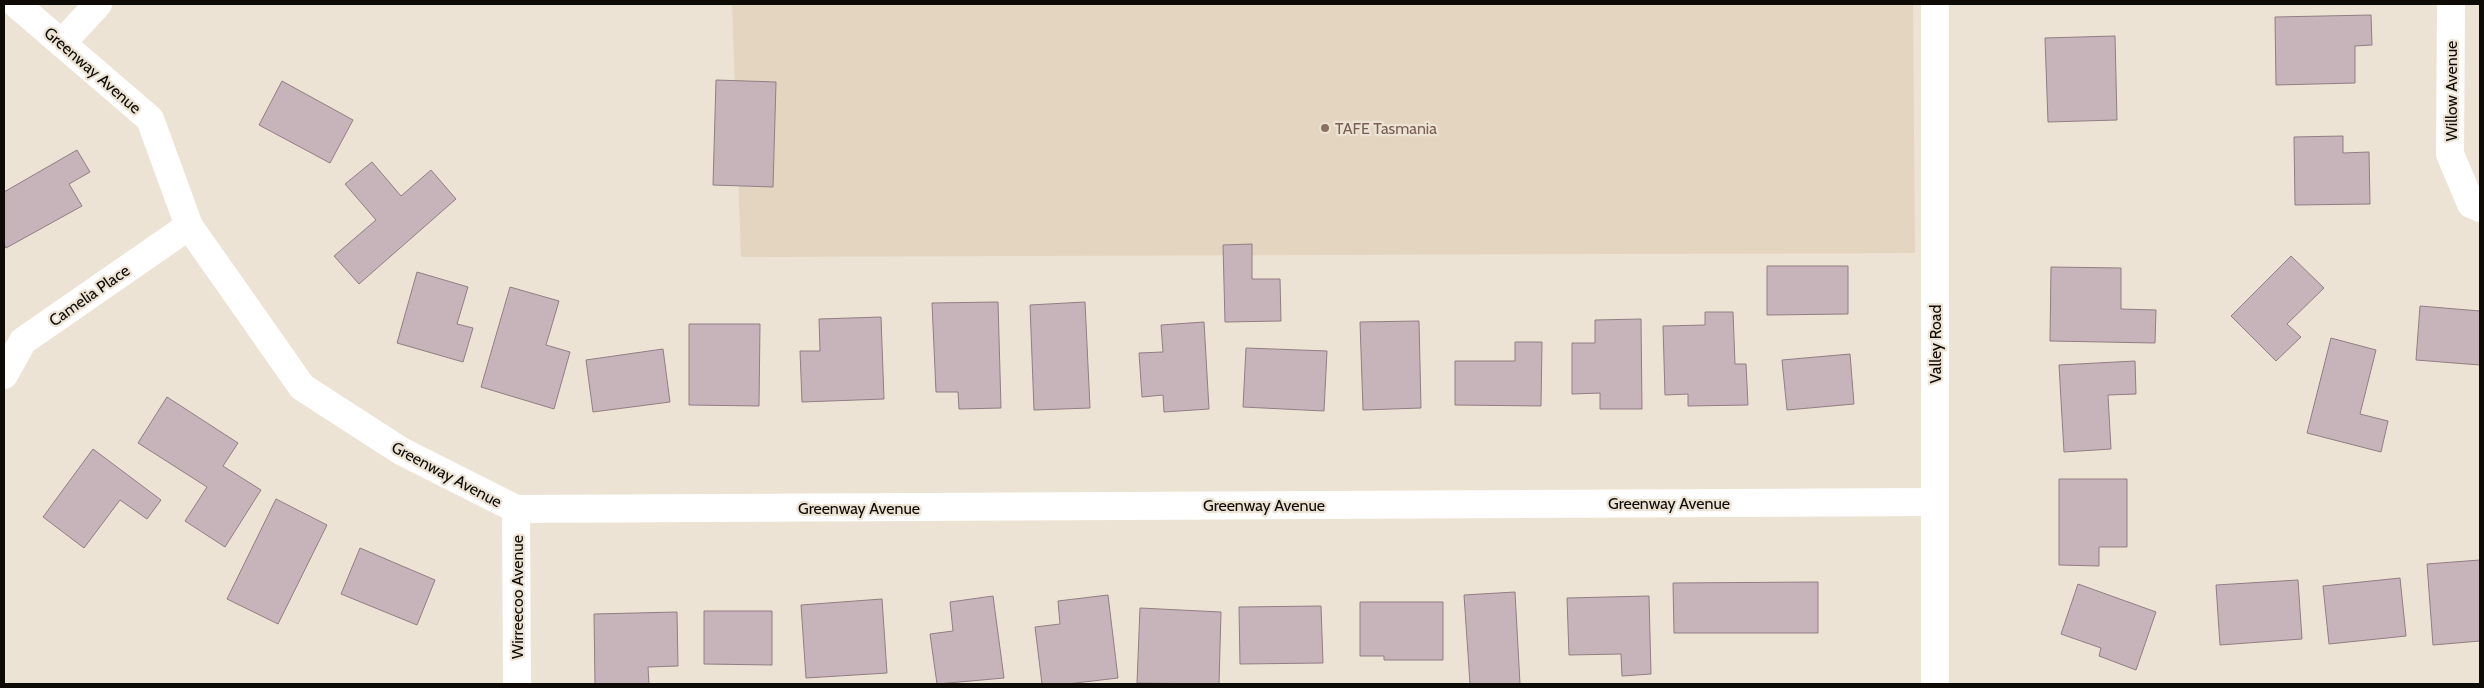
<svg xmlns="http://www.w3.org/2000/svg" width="2484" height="688" viewBox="0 0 2484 688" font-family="Cabin,sans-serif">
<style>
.built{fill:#e4d5c0}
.building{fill:#c7b4ba;stroke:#907e84}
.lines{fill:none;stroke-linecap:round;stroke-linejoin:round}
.minor{stroke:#fff;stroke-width:28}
.education-dot{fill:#8d6e63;stroke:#ede3d4;stroke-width:2}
.labels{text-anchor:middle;stroke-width:4.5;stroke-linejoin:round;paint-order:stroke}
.street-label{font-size:16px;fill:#0e0b06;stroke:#ede3d4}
.education-label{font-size:16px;fill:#785e54;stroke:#ede3d4;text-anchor:start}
</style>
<rect width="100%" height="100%" fill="#ede3d4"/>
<!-- built -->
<polygon class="built" points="732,4 1913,4 1915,253 741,257"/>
<!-- building -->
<g class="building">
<polygon points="2371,15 2372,45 2355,46 2355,83 2276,85 2275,17"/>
<polygon points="2115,36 2117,120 2048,122 2045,38"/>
<polygon points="716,80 776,82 773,187 713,185"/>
<polygon points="282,81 353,120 330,163 259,125"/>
<polygon points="2343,136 2343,153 2369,152 2370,204 2295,205 2294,137"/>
<polygon points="77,150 90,172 69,184 82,206 6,248 4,244 4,192"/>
<polygon points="372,162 401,196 431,170 456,199 359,284 334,256 376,220 345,184"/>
<polygon points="1252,244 1252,279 1280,279 1281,321 1225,322 1223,245"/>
<polygon points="2291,256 2324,288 2287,324 2301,337 2276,361 2231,316"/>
<polygon points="1767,266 1848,266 1848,314 1767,315"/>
<polygon points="2051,267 2121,268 2121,309 2156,310 2155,343 2050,341"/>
<polygon points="417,272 468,287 457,324 473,328 463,362 397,343"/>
<polygon points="510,287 559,301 546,345 570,352 554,409 481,387"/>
<polygon points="998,302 1001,408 959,409 958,392 936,392 932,303"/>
<polygon points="1085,302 1090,408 1034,410 1030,305"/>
<polygon points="2420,306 2480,311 2480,365 2416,360"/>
<polygon points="1705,312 1733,312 1735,364 1746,364 1748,405 1688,406 1688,394 1665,395 1663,326 1705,325"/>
<polygon points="881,317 884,399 802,402 800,351 820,351 819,319"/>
<polygon points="1641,319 1642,409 1600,409 1600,393 1572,394 1572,343 1595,343 1595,320"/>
<polygon points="1419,321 1421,408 1363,410 1360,322"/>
<polygon points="1204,322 1209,409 1164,412 1163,395 1142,397 1139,353 1163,352 1161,325"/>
<polygon points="689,324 760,324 759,406 689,405"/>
<polygon points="2331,338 2376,350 2360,414 2388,421 2381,452 2307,433"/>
<polygon points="1515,342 1542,342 1541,406 1455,405 1455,361 1515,361"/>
<polygon points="1246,348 1327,351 1324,411 1243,407"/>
<polygon points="663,349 670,402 593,412 586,360"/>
<polygon points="1850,354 1854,404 1787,410 1782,360"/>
<polygon points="2135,361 2136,394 2108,395 2111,449 2064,452 2059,365"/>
<polygon points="167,397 238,443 223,466 261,490 225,547 185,521 207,487 138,443"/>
<polygon points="93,449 161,500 147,519 120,500 84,548 43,517"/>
<polygon points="2059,479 2127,479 2127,547 2099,547 2099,566 2059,565"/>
<polygon points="276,499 327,525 278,624 227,599"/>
<polygon points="360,548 435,580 417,625 341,594"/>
<polygon points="2480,560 2480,641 2433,645 2427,564"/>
<polygon points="2400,578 2406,636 2329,644 2323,586"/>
<polygon points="2298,580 2302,639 2220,645 2216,585"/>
<polygon points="1818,582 1818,633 1674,633 1673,583"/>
<polygon points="2078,584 2156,612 2136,670 2099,656 2101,648 2061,634"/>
<polygon points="1515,592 1520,684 1470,684 1464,595"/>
<polygon points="1108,595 1118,678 1067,684 1042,684 1035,627 1060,624 1058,601"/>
<polygon points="993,596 1004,678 937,684 930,634 953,631 950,602"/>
<polygon points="1649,596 1651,674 1622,676 1621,654 1569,655 1567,598"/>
<polygon points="882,599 887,673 806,678 801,605"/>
<polygon points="1360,602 1443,602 1443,660 1384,660 1384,656 1360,656"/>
<polygon points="1321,606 1323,663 1240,664 1239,607"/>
<polygon points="1140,608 1221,612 1219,684 1137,683"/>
<polygon points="704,611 772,611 772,665 704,664"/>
<polygon points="677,612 678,666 648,667 649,684 595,684 594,614"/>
</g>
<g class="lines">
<!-- minor -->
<g class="minor">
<polyline points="16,4 150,119 189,226 302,387 401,451 516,509 1935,502"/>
<polyline points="1935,4 1935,684"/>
<polyline points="2451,4 2450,154 2471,204 2480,208"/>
<polyline points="62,43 98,4"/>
<polyline points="4,375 23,341 189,226"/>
<polyline points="516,509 517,684"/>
</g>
</g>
<!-- markers -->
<circle class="education-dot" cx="1325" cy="128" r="5"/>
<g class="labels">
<!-- street labels -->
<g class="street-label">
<text transform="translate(93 70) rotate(41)" y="6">Greenway Avenue</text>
<text transform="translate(2451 91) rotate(-90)" y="6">Willow Avenue</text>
<text transform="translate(89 295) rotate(-35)" y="6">Camelia Place</text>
<text transform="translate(1935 344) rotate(-90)" y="6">Valley Road</text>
<text transform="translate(447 474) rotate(28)" y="6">Greenway Avenue</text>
<text x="1669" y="509">Greenway Avenue</text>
<text x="1264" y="511">Greenway Avenue</text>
<text x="859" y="514">Greenway Avenue</text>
<text transform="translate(517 597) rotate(-90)" y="6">Wirreecoo Avenue</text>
</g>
<!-- education labels -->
<g class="education-label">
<text x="1335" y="134">TAFE Tasmania</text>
</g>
</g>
<!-- border -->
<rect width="2484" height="688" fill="none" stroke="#0e0b06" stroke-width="10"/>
</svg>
